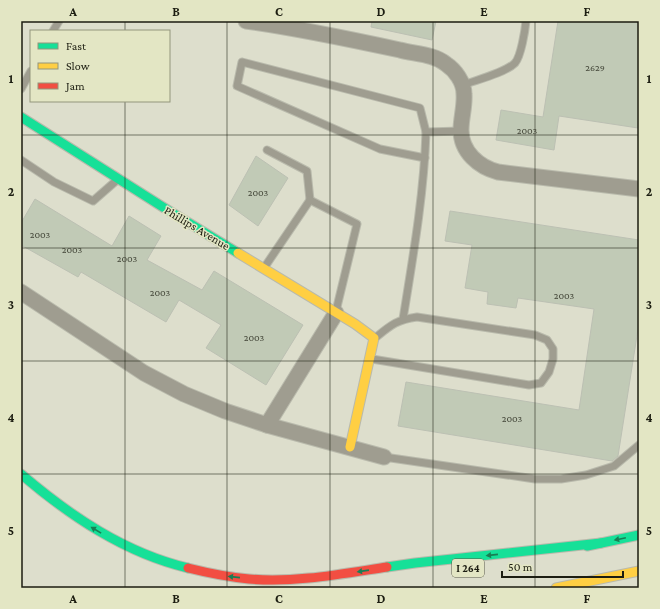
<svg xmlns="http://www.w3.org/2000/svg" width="660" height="609" viewBox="0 0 660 609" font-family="'Crimson Pro',serif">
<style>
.building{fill:#c1cab6;stroke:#bcc0b3}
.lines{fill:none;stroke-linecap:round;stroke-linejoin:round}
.lane-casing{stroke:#b9baac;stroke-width:9}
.street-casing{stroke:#b9baac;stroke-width:17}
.fast-casing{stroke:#b9baac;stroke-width:11}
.slow-casing{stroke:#b9baac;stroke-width:11}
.jam-casing{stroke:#b9baac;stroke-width:11}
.lane{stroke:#9f9d90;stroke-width:7}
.street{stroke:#9f9d90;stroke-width:15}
.fast{stroke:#16e098;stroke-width:9}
.slow{stroke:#ffcf43;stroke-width:9}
.jam{stroke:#f24e42;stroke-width:9}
.oneway{fill:#197e54}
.grid{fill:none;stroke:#1c1d11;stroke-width:1;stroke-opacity:0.55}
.labels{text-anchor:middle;stroke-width:3;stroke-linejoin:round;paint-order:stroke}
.number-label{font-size:10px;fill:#474a3c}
.shield{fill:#e3e6c4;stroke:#585947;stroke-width:1}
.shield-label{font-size:11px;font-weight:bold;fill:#1c1d11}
.street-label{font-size:12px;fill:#1c1d11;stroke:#e3e6c4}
.neatline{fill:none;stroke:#1c1d11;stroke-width:1.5}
.grid-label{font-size:13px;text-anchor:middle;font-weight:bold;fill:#1c1d11}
</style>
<rect width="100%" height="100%" fill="#dddecc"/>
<!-- building -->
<g class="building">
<polygon points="372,21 436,21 432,40 371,27"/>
<polygon points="558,21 639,21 639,121 638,128 559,116 554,150 496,140 501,110 543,117"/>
<polygon points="256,156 288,178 258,226 229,205"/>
<polygon points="35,199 112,246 129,216 161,236 147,260 202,290 214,271 303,325 266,385 206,348 221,325 179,300 166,322 81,272 78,277 21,245 21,223"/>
<polygon points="450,211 639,240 639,329 638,329 618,456 612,461 398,426 406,382 579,410 594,309 518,298 516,308 487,304 488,292 465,288 472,245 445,241"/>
</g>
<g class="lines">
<defs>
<g id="lane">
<polyline points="53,31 59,21"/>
<path d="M 463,85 C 476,80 505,73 515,63 C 521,56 525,31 526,21"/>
<polyline points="21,89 31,71"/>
<polyline points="267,150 307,171 310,200"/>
<polyline points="425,158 380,149 237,86 242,62 420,108 426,132"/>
<polyline points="21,160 54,182 93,201 117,180"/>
<polyline points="264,268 310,200 357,224 336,311"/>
<path d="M 403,319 C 413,257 424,194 426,132 L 461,131"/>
<path d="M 372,359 L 529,385 L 541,383 L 549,372 L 553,359 L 553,349 L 547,340 L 535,335 L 417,317 C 396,320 391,325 375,338"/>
<polyline points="384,457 535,479 561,479 586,475 614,466 639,445"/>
</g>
<g id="street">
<path d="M 246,21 C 298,28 349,39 400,50 C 415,54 434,54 446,64 C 455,70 464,82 464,94 C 465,106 461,118 461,130 C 461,152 479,167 498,172 L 639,189"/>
<polyline points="21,292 144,373 184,394 225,411 267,425 384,457"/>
<polyline points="267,425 336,313"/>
</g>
<g id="fast">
<polyline points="21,117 166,209 238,253"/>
<path d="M 21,474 C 70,516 125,553 188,568"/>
<polyline points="587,546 639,535"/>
<polyline points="387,567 415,563 601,543"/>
</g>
<g id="slow">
<polyline points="238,253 355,324 374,338 350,447"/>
<polyline points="556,588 639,571"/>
</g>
<path id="jam" d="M 188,568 C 208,573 228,577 249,579 C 295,583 341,574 387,567"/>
</defs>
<!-- lane casing -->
<use href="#lane" class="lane-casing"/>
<!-- street casing -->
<use href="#street" class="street-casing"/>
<!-- fast casing -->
<use href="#fast" class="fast-casing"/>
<!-- slow casing -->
<use href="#slow" class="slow-casing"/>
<!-- jam casing -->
<use href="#jam" class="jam-casing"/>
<!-- lane -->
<use href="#lane" class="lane"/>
<!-- street -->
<use href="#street" class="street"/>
<!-- fast -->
<use href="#fast" class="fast"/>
<!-- slow -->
<use href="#slow" class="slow"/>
<!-- jam -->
<use href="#jam" class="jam"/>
</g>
<!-- one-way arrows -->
<defs><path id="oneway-solid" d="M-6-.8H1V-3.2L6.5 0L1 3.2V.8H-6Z"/></defs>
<g class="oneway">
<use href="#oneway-solid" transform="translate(96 530) rotate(-149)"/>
<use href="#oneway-solid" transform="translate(620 539) rotate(168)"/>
<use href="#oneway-solid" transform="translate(492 555) rotate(174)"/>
<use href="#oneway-solid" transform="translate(363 571) rotate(172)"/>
<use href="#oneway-solid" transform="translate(234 577) rotate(-174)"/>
</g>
<!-- grid -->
<path class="grid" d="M 125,21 L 125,31M 227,21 L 227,588M 330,21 L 330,588M 433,21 L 433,588M 535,21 L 535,588M 125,101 L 125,588M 21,135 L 639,135M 21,248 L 639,248M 21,361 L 639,361M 21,474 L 639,474"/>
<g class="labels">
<!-- number labels -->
<g class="number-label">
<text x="595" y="71">2629</text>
<text x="527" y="134">2003</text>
<text x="258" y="196">2003</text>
<text x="40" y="238">2003</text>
<text x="72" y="253">2003</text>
<text x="127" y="262">2003</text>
<text x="160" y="296">2003</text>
<text x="564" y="299">2003</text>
<text x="254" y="341">2003</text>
<text x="512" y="422">2003</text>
</g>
<!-- shield labels -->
<rect class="shield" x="452" y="559" width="32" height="18" rx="3"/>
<g class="shield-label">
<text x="468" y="572">I 264</text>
</g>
<!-- street labels -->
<g class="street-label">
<text transform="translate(197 228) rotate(31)" y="4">Phillips Avenue</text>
</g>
</g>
<!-- border -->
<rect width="660" height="609" fill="none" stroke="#e3e6c4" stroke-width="44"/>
<!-- legend -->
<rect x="30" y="30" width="140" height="72" fill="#e3e6c4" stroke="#93967c"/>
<rect x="38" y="43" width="20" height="6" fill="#16e098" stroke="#93967c"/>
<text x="66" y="50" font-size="12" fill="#1c1d11">Fast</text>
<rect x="38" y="63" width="20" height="6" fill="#ffcf43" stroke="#93967c"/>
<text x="66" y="70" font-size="12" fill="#1c1d11">Slow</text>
<rect x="38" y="83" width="20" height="6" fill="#f24e42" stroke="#93967c"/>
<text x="66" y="90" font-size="12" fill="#1c1d11">Jam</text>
<!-- scale -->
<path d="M502 571v6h121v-6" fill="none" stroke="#1c1d11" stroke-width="2"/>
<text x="508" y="571" font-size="12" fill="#1c1d11" stroke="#e3e6c4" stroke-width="3" paint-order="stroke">50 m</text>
<rect x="22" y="22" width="616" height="565" class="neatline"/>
<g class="grid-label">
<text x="73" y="16">A</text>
<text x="176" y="16">B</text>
<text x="279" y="16">C</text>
<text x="381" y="16">D</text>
<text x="484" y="16">E</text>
<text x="587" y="16">F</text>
<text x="11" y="83">1</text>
<text x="649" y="83">1</text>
<text x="11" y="196">2</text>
<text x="649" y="196">2</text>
<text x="11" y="309">3</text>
<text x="649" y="309">3</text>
<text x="11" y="422">4</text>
<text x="649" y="422">4</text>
<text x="11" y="535">5</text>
<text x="649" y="535">5</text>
<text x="73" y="603">A</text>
<text x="176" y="603">B</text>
<text x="279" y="603">C</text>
<text x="381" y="603">D</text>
<text x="484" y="603">E</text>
<text x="587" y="603">F</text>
</g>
</svg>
